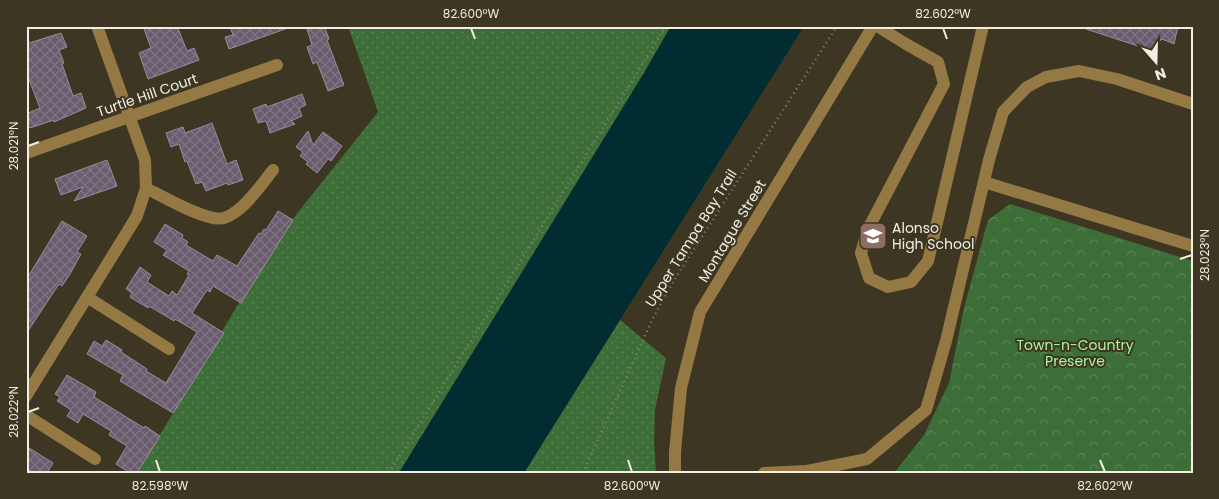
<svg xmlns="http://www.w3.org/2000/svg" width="1219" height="499" viewBox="0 0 1219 499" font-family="Poppins,sans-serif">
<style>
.grass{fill:url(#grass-dots)}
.park{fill:url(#park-crowns)}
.water{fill:#012c32}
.building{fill:url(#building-cross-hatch);stroke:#998a9e}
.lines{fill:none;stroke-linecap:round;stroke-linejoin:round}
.path{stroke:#878272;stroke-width:2.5;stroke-dasharray:1 4;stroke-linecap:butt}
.minor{stroke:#947944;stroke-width:12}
.ticks{fill:none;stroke:#f1eee2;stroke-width:2}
.labels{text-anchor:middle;stroke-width:4;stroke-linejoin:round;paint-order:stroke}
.street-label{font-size:14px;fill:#f1eee2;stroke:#3c3622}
.poi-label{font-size:14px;fill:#f1eee2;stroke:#3c3622;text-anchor:start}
.park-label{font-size:14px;fill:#a7f79c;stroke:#3c3622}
.neatline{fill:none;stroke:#f1eee2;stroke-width:2}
.ticks-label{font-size:12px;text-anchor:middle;fill:#f1eee2}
</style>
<defs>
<pattern id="grass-dots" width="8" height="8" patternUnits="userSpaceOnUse" patternTransform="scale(1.25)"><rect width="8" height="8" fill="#3e6e37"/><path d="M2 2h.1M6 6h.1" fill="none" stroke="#5a8354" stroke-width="1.8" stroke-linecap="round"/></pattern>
<pattern id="park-crowns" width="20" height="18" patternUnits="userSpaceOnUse" patternTransform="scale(1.25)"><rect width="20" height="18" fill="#3e6e37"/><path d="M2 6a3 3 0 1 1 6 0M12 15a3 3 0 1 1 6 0" fill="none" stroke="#5a8354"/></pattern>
<pattern id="building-cross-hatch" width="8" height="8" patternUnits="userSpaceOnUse" patternTransform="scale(1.25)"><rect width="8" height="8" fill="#6a5c6f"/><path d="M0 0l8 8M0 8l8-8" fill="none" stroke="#807483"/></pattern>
</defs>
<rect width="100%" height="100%" fill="#3c3622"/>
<!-- grass -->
<g class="grass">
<polygon points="348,26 671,26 644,73 399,473 137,473 279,236 378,112"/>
<polygon points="620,320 666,358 655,410 654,441 656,473 524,473"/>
</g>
<!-- park -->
<polygon class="park" points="1010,204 1193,261 1193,473 894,473 924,435 949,383 964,308 988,220"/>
<!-- water -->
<polygon class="water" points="671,26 804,26 524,473 399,473 644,73"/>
<!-- building -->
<g class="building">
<polygon points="143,26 177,26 187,51 194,48 199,60 148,79 139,53 151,48"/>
<polygon points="230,26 287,26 288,28 229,49 225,37 233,35"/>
<polygon points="306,26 324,26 329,39 327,40 344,85 328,91 317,62 313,64 307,47 312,45"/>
<polygon points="1086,26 1178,26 1174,44 1162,39 1148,53 1141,47 1086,29"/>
<polygon points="61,33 67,47 59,50 64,63 62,64 73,96 81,93 86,108 54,122 54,120 30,128 30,127 26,128 26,114 40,108 26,72 26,44"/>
<polygon points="302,94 306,105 299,108 302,116 291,121 295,124 270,133 266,121 258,123 253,109 266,104 267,107"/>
<polygon points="212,123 227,164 236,160 243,180 228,185 227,183 206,191 202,182 196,184 187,161 185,162 179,144 171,147 166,133 183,127 185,133"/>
<polygon points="308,131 313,145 323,132 342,146 331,161 328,159 317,173 306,164 308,162 300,156 303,152 296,147"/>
<polygon points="107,160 117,186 74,201 83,187 61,195 55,179"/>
<polygon points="278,211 293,220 241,303 213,286 210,292 207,290 192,313 224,333 173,413 120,381 123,375 87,354 94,341 102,346 106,340 122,350 121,352 147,369 146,371 166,383 197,332 175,319 174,321 149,306 148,308 130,297 132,293 126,289 140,267 151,275 147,282 169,296 172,291 177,295 189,275 187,274 189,271 163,255 167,250 154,242 165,224 183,235 182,238 188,242 186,245 213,261 217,255 237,266 259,233 261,234 264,229 266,230"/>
<polygon points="62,221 87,236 77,252 81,254 70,274 62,286 59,284 26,334 26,280"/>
<polygon points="67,375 96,392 94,397 144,428 145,426 160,436 137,473 130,473 116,464 127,446 109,435 111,431 83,414 78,423 67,416 71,410 57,401 60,397 55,394"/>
<polygon points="26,446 53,463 47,473 26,473"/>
</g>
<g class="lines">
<!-- path -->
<g class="path">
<polyline points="389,473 666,26"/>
<polyline points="583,473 652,320 673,282 837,26"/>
</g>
<!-- minor -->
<g class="minor">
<polyline points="877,26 906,44 938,62 944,84 868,229 861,253 869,278 888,287 911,282 928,261 983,26"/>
<polyline points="26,153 277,65"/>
<polyline points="984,182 1193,246"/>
<path d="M 146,188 C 162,196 208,223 224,218 C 243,212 261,185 273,170"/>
<polyline points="87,297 169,349"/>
<polyline points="26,396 137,216 146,188 145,160 97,26"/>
<polyline points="26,415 95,459"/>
<polyline points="675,473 675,452 681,388 700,312 873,26"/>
<polyline points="764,473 807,471 867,459 926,410 946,341 989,160 1003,112 1027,87 1046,77 1079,71 1117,79 1193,104"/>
</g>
</g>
<!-- ticks -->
<path class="ticks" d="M 471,28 L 475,39M 943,28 L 947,39M 28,146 L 39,142M 1180,259 L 1192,255M 28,412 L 39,408M 156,460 L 160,472M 628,460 L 632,472M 1100,460 L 1105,472"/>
<!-- icons -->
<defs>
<symbol id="school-square" viewBox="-11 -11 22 22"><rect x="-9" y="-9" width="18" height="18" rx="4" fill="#8d6e63" stroke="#3c3622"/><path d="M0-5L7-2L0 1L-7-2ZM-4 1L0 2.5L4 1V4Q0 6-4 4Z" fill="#fff"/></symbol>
</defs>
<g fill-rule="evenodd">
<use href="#school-square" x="857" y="220" width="32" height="32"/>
</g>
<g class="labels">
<!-- street labels -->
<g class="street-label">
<text transform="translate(147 95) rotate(-19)" y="5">Turtle Hill Court</text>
<text transform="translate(732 231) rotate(-59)" y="5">Montague Street</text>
<text transform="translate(691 238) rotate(-58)" y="5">Upper Tampa Bay Trail</text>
</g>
<!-- poi labels -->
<g class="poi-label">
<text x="892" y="233">Alonso<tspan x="892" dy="16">High School</tspan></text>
</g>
<!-- park labels -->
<g class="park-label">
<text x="1075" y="350">Town-n-Country<tspan x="1075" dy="16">Preserve</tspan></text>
</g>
</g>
<!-- border -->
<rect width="1219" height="499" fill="none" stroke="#3c3622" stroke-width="55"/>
<!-- north arrow -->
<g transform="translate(1156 62) rotate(160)" stroke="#3c3622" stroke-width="4" paint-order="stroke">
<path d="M0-4L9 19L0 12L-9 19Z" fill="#f1eee2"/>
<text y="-8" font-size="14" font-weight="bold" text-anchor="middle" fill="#f1eee2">N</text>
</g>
<rect x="28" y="28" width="1164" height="444" class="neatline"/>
<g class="ticks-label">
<text x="471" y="18">82.600°W</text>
<text x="943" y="18">82.602°W</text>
<text transform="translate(14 146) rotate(-90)" y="4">28.021°N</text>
<text transform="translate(1205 255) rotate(-90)" y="4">28.023°N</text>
<text transform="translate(14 412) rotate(-90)" y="4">28.022°N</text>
<text x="160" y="490">82.598°W</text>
<text x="632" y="490">82.600°W</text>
<text x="1105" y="490">82.602°W</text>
</g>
</svg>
